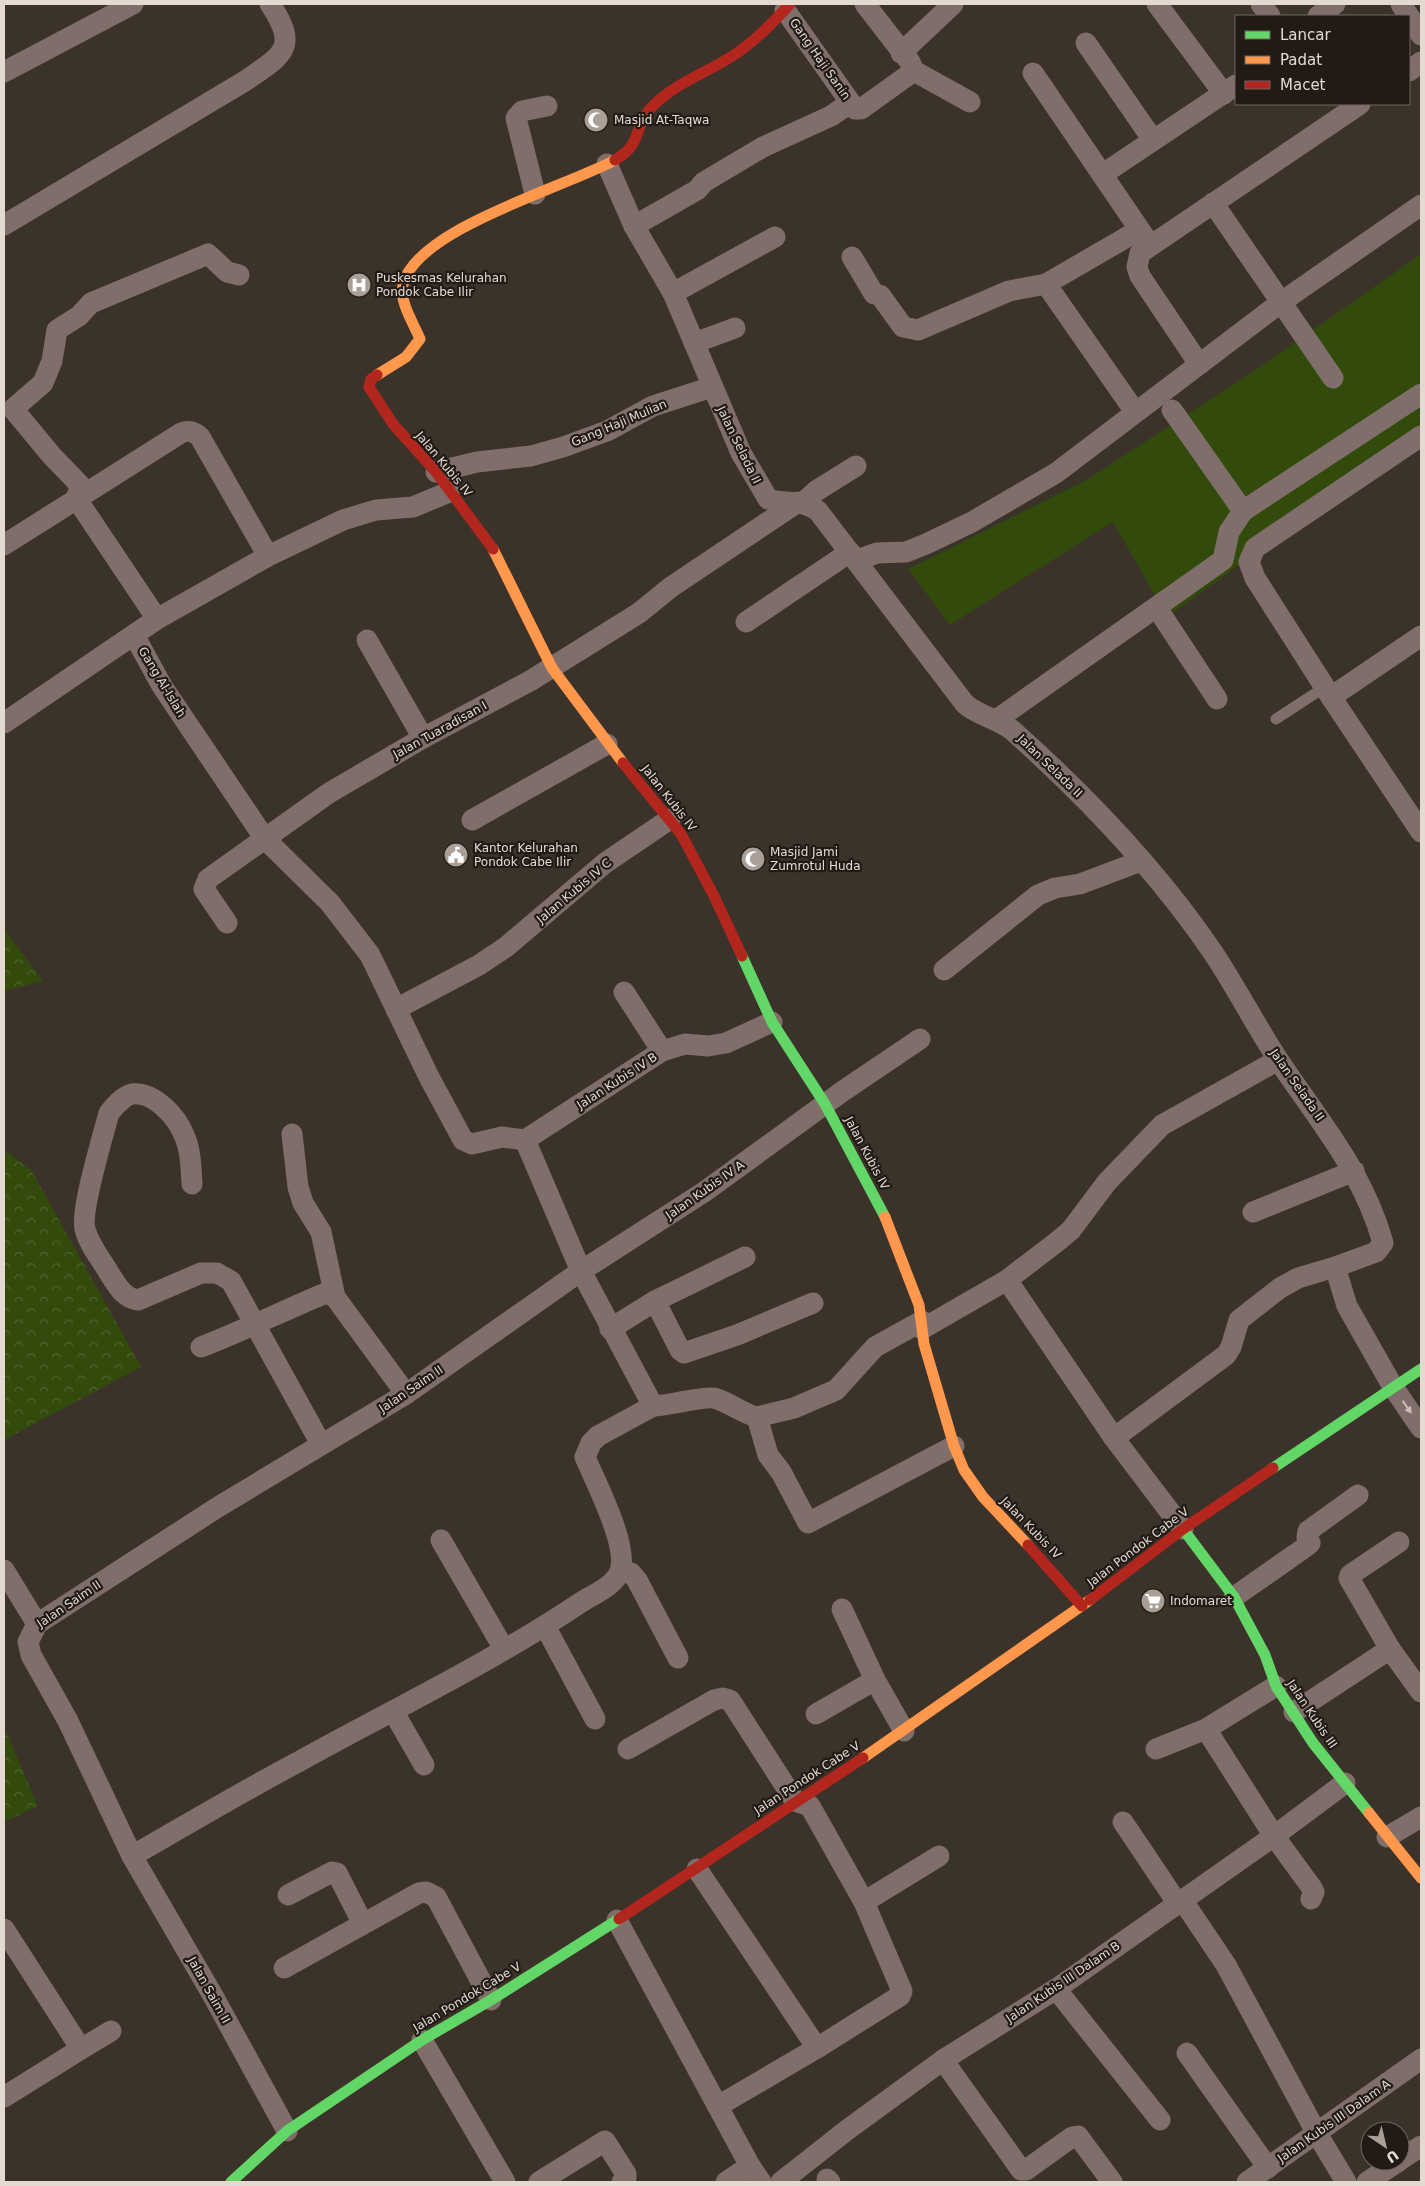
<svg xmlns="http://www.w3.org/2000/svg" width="1425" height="2186" viewBox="0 0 1425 2186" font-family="'DejaVu Sans',sans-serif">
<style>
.grass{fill:#324a0c}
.forest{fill:url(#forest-crowns)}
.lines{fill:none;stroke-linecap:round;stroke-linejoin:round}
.lane{stroke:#7f6e69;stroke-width:11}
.street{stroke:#7f6e69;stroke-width:21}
.fast{stroke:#63d668;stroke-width:11}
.slow{stroke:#ff974d;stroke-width:11}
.jam{stroke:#b3261e;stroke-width:11}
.oneway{fill:#cbbfb7}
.labels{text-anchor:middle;stroke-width:4.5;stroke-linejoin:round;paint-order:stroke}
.street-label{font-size:12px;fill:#e4dad1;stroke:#221b15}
.poi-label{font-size:12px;fill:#e4dad1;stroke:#221b15;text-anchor:start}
</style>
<defs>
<pattern id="forest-crowns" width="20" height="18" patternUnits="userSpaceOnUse" patternTransform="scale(1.25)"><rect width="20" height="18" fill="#324a0c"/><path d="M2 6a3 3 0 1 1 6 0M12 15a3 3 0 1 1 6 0" fill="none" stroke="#50642e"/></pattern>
</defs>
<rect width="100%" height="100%" fill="#3b322a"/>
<!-- grass -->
<polygon class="grass" points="1421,254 1421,434 1167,617 1113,522 950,625 908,569 1088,479 1263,365"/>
<!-- forest -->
<g class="forest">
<polygon points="4,929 43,981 4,991"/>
<polygon points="4,1150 31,1170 141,1367 4,1440"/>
<polygon points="4,1727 38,1806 4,1822"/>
</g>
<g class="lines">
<!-- lane -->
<polyline class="lane" points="1276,719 1325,687"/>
<!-- street -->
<g class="street">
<polyline points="865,4 910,62 914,71"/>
<polyline points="1157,4 1224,94"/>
<polyline points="1261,4 1270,16"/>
<polyline points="1401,4 1421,35"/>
<polyline points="785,10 855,109 861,109 914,71 970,102"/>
<polyline points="1318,16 1335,4"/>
<polyline points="1086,43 1153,140"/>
<polyline points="901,53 953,4"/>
<polyline points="1409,71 1421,62"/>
<polyline points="4,72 133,4"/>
<polyline points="1033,73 1148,242"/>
<path d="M 607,164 L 634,226 L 673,293 L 741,453 L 768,499 C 786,505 803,499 818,511 L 965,704 C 979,716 998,719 1012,730 C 1087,797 1158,871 1214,954 C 1237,989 1256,1026 1279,1061 C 1319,1121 1363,1171 1383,1243 L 1376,1252 L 1335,1267 L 1347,1306 L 1393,1387 L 1421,1428"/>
<polyline points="1103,174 1236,85"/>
<polyline points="535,194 516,118 522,111 547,106"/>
<polyline points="1213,203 1333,378"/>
<path d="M 4,225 L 245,81 C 282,55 300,49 270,4"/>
<polyline points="634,226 697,190 704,182 763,147 831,116 850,103"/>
<polyline points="852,257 874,294 880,295 903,327 918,330 1009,291 1046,284 1139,230"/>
<polyline points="1046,284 1131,406 1136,409"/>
<polyline points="673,293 775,237"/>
<polyline points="694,343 735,328"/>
<polyline points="1199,364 1140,276 1137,267 1140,253 1360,104"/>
<polyline points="1172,410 1243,511"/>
<polyline points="1421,436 1255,548 1249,562 1255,578 1331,697 1421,832"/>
<polyline points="436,472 477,462 531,456 563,447 607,431 653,406 712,387"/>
<polyline points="76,498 81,486 52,456 13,409 43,383 52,361 57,330 79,316 91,303 208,254 227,272 239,275"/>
<polyline points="76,498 157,619"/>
<polyline points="803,503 816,491 856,466"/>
<path d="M 4,545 L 181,433 C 189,430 194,431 200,437 L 268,556"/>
<polyline points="857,560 877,553 906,552 926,544 972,522 1056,473 1280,303 1421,205"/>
<polyline points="1157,608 1217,699"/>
<polyline points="746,622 850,552"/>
<polyline points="134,635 162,686 265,839 330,903 370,955 429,1077 463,1140 472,1144 502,1137 525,1140"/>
<polyline points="367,640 423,738"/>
<polyline points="1331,697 1421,636"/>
<polyline points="996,720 1223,560 1229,532 1243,511 1421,394"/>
<polyline points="4,723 157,619 268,556 343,520 376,510 413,507 449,492"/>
<polyline points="472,820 607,744"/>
<polyline points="227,923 204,889 208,879 329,793 423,738 530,681 639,613 671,587 798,502"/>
<polyline points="944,970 1038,895 1055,888 1080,884 1141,861"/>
<polyline points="624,992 662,1051"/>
<polyline points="396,1009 479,965 506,947 605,863 670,819"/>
<polyline points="292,1134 298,1187 303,1203 321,1232 335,1297 406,1394"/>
<polyline points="525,1140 662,1051 685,1044 708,1046 726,1043 772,1022"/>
<path d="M 192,1184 C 191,1168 191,1150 184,1135 C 177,1117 154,1091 132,1094 C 123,1096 115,1106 109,1113 C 103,1136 80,1211 85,1229 C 89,1245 101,1259 109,1273 C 117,1285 123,1298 138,1300 L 201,1273 L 217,1273 L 231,1281 L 321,1444"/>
<polyline points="1253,1212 1354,1171"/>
<polyline points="1007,1280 1114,1438"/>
<polyline points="655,1301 680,1350 684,1353 737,1335 813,1303"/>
<polyline points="610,1329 655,1301 745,1257"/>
<polyline points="922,1329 1007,1280 1058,1241 1071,1230 1107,1182 1162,1125 1278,1060"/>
<path d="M 201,1347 C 242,1331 281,1312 321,1295 L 326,1293 L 335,1297"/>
<path d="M 653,1406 C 667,1406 704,1396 714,1398 C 729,1402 741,1413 757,1417 L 768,1455 L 781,1472 L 808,1523 L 954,1446"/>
<polyline points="757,1417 794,1408 836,1390 875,1347 922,1321"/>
<polyline points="1183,1529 1114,1438 1226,1355 1231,1347 1239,1320 1280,1288 1298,1278 1335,1267"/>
<polyline points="441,1540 504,1649"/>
<polyline points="621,1569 631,1573 637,1580 678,1658"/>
<polyline points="4,1570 37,1624"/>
<polyline points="1234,1597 1307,1546 1310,1543 1307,1537 1308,1531 1358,1495"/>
<polyline points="842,1609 875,1680 904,1731"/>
<polyline points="545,1626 595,1719"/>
<polyline points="1390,1649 1349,1578 1350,1575 1399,1542"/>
<polyline points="393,1711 424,1765"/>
<polyline points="1294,1712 1390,1649 1421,1692"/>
<polyline points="816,1714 875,1680"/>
<polyline points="1206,1729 1274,1836 1312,1888 1314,1892 1311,1899"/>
<polyline points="628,1749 714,1700 723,1698 730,1700 795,1801 810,1806 864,1902 902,1991 900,1996 817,2048 718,2106"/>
<polyline points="1156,1749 1206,1729 1276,1686"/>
<polyline points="1123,1822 1178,1904"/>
<polyline points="1387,1837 1421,1817"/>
<path d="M 132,1856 C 188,1824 243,1791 300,1761 C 394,1709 490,1663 580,1603 C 592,1595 615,1586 620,1571 C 629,1546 595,1481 585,1457 L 591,1443 L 598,1436 L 653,1406 L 581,1271 L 525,1140"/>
<polyline points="697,1869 817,2048"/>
<polyline points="288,1895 332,1872 337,1873 363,1924"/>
<polyline points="1183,1901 1226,1965 1316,2132 1346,2182"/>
<polyline points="864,1902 939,1856"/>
<polyline points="617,1920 750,2166 761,2182"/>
<polyline points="4,1929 81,2049 4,2097"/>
<polyline points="284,1968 419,1893 426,1892 436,1897 491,2000"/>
<polyline points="1056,1989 1160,2120"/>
<polyline points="422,2040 505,2182"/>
<polyline points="81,2049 111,2031"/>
<polyline points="1187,2053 1268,2168"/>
<polyline points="943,2060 1021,2170 1026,2170 1072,2137 1078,2136 1112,2182"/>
<polyline points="287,2131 212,1994 132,1856 68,1721 31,1655 28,1642 37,1624 218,1507 406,1394 581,1271 704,1192 843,1091 920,1039"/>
<polyline points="1400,2160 1421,2146"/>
<polyline points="827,2179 830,2182"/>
<polyline points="539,2182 605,2141 626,2174 626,2178 622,2182"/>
<polyline points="726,2182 750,2166"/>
<polyline points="781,2182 847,2130 943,2060 1056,1989 1274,1836 1345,1783"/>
<polyline points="1247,2182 1421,2059"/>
<polyline points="1367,2182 1399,2161"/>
</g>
<!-- fast -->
<g class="fast">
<polyline points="742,956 772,1022 825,1104 885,1217"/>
<polyline points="1273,1468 1421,1369"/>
<polyline points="1183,1529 1234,1597 1265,1655 1276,1686 1313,1743 1369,1813"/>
<polyline points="231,2182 287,2131 422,2040 491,2000 619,1919"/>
</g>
<!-- slow -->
<g class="slow">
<path d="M 377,375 L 406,357 L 420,339 C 414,324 399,302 403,285 C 415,229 566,187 615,160"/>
<polyline points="493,549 552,668 623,763"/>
<polyline points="885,1217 919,1305 924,1344 954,1446 964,1470 983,1497 1028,1545"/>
<polyline points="863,1758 1090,1600"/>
<polyline points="1369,1813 1421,1878"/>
</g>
<!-- jam -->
<g class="jam">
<path d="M 615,160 C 643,144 633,128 650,109 C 672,84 707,73 734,55 C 755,41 773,23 790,4"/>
<polyline points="377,375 371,379 369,387 393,424 436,472 493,549"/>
<polyline points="623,763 681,834 714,896 742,956"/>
<polyline points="1028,1545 1082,1606"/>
<polyline points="1090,1600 1183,1529 1273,1468"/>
<polyline points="619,1919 863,1758"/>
</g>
</g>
<!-- one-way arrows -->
<defs><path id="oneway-solid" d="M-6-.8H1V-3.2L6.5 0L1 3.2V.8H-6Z" transform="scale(1.25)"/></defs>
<use class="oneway" href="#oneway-solid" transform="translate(1407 1407) rotate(55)"/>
<!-- icons -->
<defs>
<symbol id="mosque-disc" viewBox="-11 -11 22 22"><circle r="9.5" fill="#a99f97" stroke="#221b15"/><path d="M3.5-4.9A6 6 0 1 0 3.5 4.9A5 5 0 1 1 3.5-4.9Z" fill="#fff"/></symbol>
<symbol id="hospital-disc" viewBox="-11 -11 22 22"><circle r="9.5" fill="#a99f97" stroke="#221b15"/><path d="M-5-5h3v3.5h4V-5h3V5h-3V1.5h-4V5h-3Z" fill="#fff"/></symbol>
<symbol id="civic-disc" viewBox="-11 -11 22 22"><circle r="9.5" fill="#a99f97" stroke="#221b15"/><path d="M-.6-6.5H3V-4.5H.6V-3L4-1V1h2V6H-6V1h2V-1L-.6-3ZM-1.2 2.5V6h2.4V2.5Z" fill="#fff"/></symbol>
<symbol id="supermarket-disc" viewBox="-11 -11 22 22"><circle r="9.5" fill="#a99f97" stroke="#221b15"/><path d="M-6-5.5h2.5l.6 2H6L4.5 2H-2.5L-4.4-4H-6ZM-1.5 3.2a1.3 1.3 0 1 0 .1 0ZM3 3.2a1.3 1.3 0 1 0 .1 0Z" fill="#fff"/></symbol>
</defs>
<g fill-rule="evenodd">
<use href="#mosque-disc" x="582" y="106" width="28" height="28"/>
<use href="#hospital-disc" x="345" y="271" width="28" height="28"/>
<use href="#civic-disc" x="442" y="841" width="28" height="28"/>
<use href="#mosque-disc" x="739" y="845" width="28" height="28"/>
<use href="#supermarket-disc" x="1139" y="1587" width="28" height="28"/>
</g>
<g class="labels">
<!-- street labels -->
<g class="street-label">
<text transform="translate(820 59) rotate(55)" y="4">Gang Haji Sanin</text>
<text transform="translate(619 423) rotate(-23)" y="4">Gang Haji Mulian</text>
<text transform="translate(739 445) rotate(64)" y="4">Jalan Selada II</text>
<text transform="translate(444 464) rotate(50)" y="4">Jalan Kubis IV</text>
<text transform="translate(162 682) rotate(59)" y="4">Gang Al-Islah</text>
<text transform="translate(440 730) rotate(-29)" y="4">Jalan Tuaradisan I</text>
<text transform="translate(1050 766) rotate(44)" y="4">Jalan Selada II</text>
<text transform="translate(669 798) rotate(52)" y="4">Jalan Kubis IV</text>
<text transform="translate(574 891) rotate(-40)" y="4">Jalan Kubis IV C</text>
<text transform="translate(617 1081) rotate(-33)" y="4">Jalan Kubis IV B</text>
<text transform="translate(1297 1085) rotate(55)" y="4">Jalan Selada II</text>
<text transform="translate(867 1153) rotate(62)" y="4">Jalan Kubis IV</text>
<text transform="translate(705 1190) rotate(-35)" y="4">Jalan Kubis IV A</text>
<text transform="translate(411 1389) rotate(-34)" y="4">Jalan Saim II</text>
<text transform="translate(1031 1528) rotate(46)" y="4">Jalan Kubis IV</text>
<text transform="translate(1138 1547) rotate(-37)" y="4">Jalan Pondok Cabe V</text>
<text transform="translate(69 1604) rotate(-34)" y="4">Jalan Saim II</text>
<text transform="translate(1312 1714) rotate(56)" y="4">Jalan Kubis III</text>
<text transform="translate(807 1778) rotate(-33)" y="4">Jalan Pondok Cabe V</text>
<text transform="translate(1063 1982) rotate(-34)" y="4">Jalan Kubis III Dalam B</text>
<text transform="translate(209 1990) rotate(61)" y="4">Jalan Saim II</text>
<text transform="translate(467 1997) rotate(-31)" y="4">Jalan Pondok Cabe V</text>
<text transform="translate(1334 2121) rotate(-35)" y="4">Jalan Kubis III Dalam A</text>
</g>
<!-- poi labels -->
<g class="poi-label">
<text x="614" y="124">Masjid At-Taqwa</text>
<text x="376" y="282">Puskesmas Kelurahan<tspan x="376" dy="14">Pondok Cabe Ilir</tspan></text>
<text x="474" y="852">Kantor Kelurahan<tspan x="474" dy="14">Pondok Cabe Ilir</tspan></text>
<text x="770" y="856">Masjid Jami<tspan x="770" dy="14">Zumrotul Huda</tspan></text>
<text x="1170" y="1605">Indomaret</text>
</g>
</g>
<!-- border -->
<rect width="1425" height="2186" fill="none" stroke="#e4dad1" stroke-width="10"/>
<!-- legend -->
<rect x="1235" y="15" width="175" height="90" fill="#221b15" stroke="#706760"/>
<rect x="1245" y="31" width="25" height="8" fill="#63d668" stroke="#706760"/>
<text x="1280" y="40" font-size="15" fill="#e4dad1">Lancar</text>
<rect x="1245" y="56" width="25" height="8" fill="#ff974d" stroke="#706760"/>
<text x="1280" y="65" font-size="15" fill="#e4dad1">Padat</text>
<rect x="1245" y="81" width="25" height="8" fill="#b3261e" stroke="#706760"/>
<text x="1280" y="90" font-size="15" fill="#e4dad1">Macet</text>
<!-- north arrow -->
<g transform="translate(1385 2146) rotate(145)"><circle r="24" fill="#221b15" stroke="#706760"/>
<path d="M0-4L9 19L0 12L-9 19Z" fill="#a99f97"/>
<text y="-8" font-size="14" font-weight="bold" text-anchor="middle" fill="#e4dad1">U</text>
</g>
</svg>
